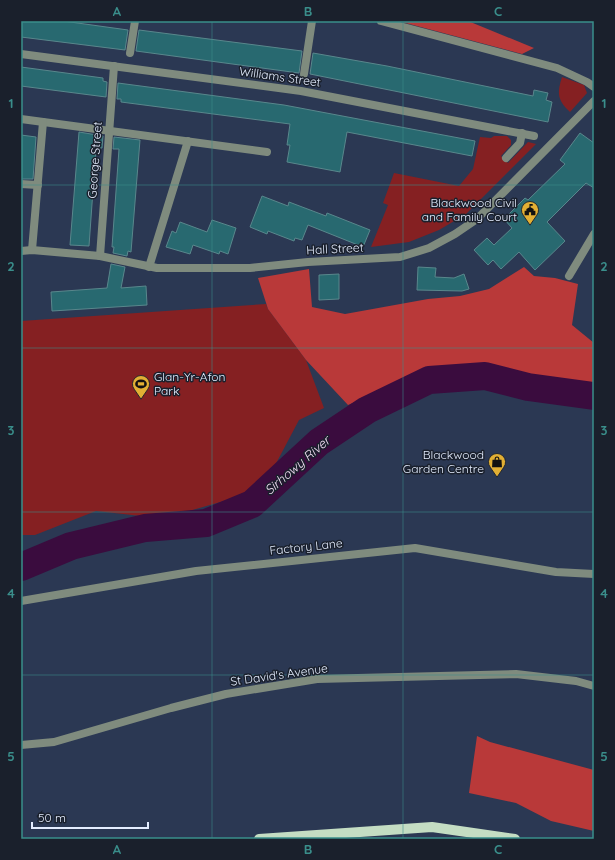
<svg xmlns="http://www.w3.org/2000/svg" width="615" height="860" viewBox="0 0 615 860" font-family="Quicksand,sans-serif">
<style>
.green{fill:#852022}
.forest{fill:#b93939}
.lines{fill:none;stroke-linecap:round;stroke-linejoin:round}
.river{stroke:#3a0c3e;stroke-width:28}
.building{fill:#286970;stroke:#59878c}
.lane{stroke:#7f8b7e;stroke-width:8}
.street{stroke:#7f8b7e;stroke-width:8}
.primary{stroke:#c4ddc3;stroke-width:10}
.grid{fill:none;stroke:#3a8e8b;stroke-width:1;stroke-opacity:0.55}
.labels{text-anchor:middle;stroke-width:3;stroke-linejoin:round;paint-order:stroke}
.street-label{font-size:12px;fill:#e4edff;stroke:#1a202c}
.poi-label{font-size:12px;fill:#e4edff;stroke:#1a202c;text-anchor:end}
.water-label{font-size:13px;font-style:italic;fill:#f2dbf3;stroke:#1a202c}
.neatline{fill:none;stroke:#3a8e8b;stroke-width:1.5}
.grid-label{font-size:13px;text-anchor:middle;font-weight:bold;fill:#3a8e8b}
</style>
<rect width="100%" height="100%" fill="#2b3853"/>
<!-- green -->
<g class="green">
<path d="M 562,77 L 584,85 L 587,93 L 570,112 C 557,100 557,93 562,77 Z"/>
<polygon points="494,136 507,136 511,140 511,145 501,156 508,163 528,142 536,144 466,214 439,230 409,242 371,247 388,205 383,203 394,173 459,186 473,169 480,137 491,138"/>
<polygon points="266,304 268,309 306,360 324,408 299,420 262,490 189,511 150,517 96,511 35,535 21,535 21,321"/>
</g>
<!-- forest -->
<g class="forest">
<polygon points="398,21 468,21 534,48 522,54"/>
<polygon points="524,267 534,276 555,278 578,284 572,325 594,343 594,384 496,369 433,370 348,405 306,360 268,309 258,278 309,269 312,307 345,314 428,299 460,296 489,289"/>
<polygon points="477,736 490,742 594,770 594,831 551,821 516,803 469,793"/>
</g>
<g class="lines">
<!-- river -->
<polyline class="river" points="21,567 71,546 145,528 206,523 252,504 319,442 367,410 429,380 485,376 528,387 594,396"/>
</g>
<!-- building -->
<g class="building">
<polygon points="21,21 63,21 128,30 125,50 21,37"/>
<polygon points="139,30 302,51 299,73 136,51"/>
<polygon points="313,53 387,66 533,96 534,90 548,93 546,100 552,102 548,122 310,74"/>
<polygon points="21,67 103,78 103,81 107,82 106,97 21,86"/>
<polygon points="118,83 284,105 475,141 472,156 347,132 340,172 287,162 290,145 287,145 290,124 121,102 121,99 117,99"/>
<polygon points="79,132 103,136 102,148 96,148 89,246 70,245"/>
<polygon points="580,133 594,143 594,188 586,183 547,222 565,241 535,270 519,252 501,269 493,260 488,265 474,250 487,238 494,245 512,228 504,219 525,198 528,200 565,164 560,160"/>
<polygon points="21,135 36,137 33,179 21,179"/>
<polygon points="114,137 140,140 131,252 128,251 127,256 113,253 114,247 112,247 119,149 113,149"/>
<polygon points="262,196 288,206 289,202 326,216 327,213 370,230 363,247 308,225 302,240 295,238 294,241 268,231 267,234 250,227"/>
<polygon points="212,220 236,228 228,254 220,251 219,254 193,245 190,254 166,247 172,231 176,233 180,222 207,232"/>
<polygon points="111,264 125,267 121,288 146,286 147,305 52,311 51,292 107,288"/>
<polygon points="418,267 436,268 435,277 454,278 464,274 469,289 462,291 417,290"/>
<polygon points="339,274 339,299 319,300 319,275"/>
</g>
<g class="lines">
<!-- lane -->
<g class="lane">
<polyline points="381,21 557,68 587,82 594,87"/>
<polyline points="130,53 135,21"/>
<polyline points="304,74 312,21"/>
<polyline points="21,119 267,152"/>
<polyline points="21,184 38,185"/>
<polyline points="32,250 43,122"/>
<polyline points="149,267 188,141"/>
<polyline points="569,276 594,234"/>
<polyline points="21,601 196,571 415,548 556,572 594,574"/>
</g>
<!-- street -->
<g class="street">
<polyline points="21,54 301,91 534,136"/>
<polyline points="506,158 520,143 522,133"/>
<polyline points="21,251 32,250 100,256 157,268 250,268 308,262 400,257 429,248 455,234 477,219 594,101"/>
<polyline points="100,256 114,66"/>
<polyline points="21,745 54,742 171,708 226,694 317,679 516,674 576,681 594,686"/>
</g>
<!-- primary -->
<polyline class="primary" points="259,839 432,827 515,839"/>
</g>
<!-- grid -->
<path class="grid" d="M 212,21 L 212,839M 403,21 L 403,839M 21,185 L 594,185M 21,348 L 594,348M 21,512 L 594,512M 21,675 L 594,675"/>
<!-- icons -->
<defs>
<symbol id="civic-pin" viewBox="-11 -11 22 30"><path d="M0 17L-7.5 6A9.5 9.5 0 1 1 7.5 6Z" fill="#e2af34" stroke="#1a202c"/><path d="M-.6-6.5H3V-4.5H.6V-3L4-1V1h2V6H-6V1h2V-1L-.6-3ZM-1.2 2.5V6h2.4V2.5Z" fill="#111"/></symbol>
<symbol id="stadium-pin" viewBox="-11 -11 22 30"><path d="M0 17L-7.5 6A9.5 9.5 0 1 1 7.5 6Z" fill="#e2af34" stroke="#1a202c"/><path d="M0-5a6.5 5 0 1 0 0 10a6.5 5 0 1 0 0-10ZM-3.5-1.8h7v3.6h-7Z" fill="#111"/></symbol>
<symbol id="shop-pin" viewBox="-11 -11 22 30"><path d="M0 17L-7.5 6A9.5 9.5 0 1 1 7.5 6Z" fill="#e2af34" stroke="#1a202c"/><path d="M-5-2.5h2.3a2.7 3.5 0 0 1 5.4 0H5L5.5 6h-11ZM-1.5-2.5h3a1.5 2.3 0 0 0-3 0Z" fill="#111"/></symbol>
</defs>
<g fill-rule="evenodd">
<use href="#civic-pin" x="520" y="200" width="20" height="27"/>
<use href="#stadium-pin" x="131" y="374" width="20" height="27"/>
<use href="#shop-pin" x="487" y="452" width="20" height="27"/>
</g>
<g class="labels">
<!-- street labels -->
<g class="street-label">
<text transform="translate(280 77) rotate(8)" y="4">Williams Street</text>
<text transform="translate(95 160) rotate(-86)" y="4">George Street</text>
<text transform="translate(335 249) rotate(-3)" y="4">Hall Street</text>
<text transform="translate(306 547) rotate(-6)" y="4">Factory Lane</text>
<text transform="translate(279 675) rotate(-8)" y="4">St David's Avenue</text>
</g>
<!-- poi labels -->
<g class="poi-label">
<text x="517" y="207">Blackwood Civil<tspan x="517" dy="14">and Family Court</tspan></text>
<text x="154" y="381" text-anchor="start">Glan-Yr-Afon<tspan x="154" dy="14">Park</tspan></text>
<text x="484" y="459">Blackwood<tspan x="484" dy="14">Garden Centre</tspan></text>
</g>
<!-- water labels -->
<g class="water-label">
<text transform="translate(297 465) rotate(-41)" y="5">Sirhowy River</text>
</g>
</g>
<!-- border -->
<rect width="615" height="860" fill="none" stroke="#1a202c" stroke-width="44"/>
<!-- scale -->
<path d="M32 822v6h116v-6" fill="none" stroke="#e4edff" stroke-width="2"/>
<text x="38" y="822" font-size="12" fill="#e4edff" stroke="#1a202c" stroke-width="3" paint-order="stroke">50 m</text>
<rect x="22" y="22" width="571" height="816" class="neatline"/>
<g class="grid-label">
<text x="117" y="16">A</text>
<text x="308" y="16">B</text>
<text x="498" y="16">C</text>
<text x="11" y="108">1</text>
<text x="604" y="108">1</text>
<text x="11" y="271">2</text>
<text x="604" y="271">2</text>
<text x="11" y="435">3</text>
<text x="604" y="435">3</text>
<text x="11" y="598">4</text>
<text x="604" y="598">4</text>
<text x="11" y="761">5</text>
<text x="604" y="761">5</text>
<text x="117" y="854">A</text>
<text x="308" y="854">B</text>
<text x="498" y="854">C</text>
</g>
</svg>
